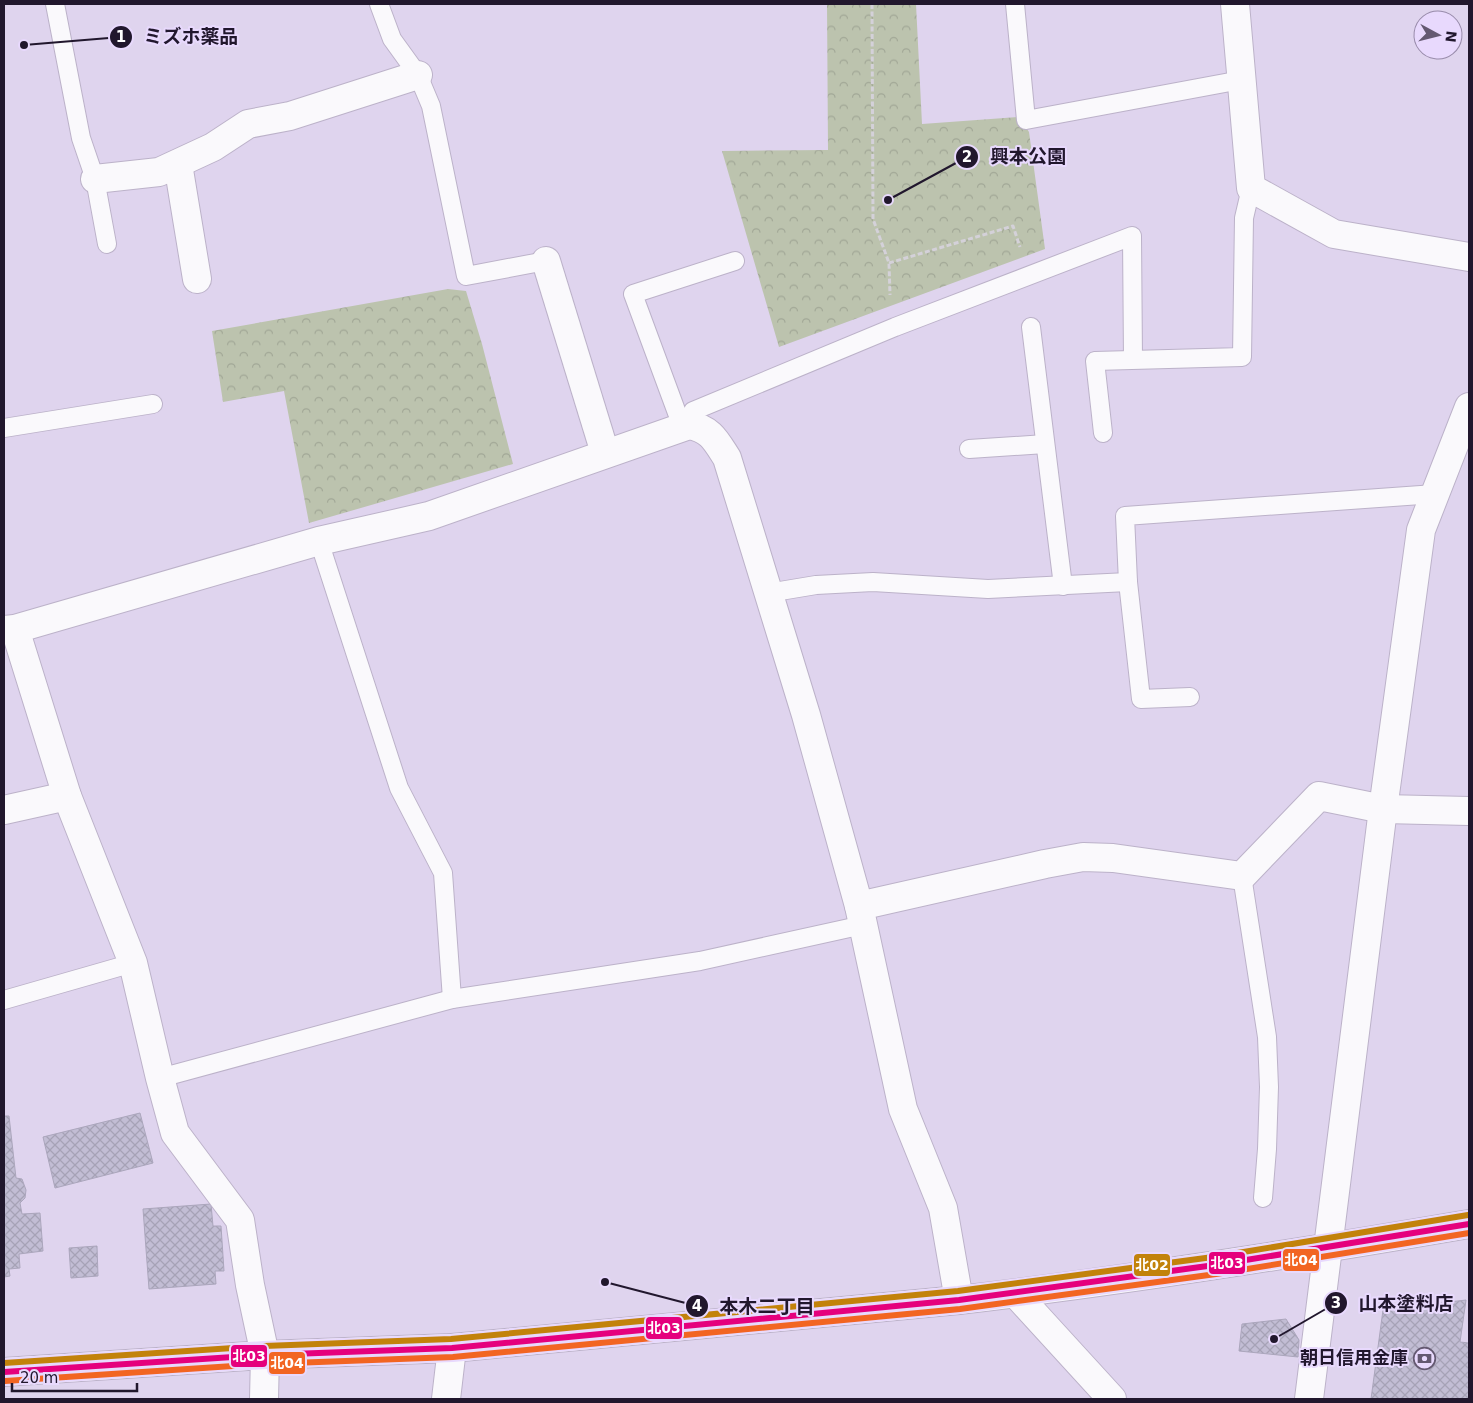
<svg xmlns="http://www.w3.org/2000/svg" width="1473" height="1403" viewBox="0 0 1473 1403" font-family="'DejaVu Sans','Noto Sans JP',sans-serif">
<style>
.park{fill:url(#park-crowns)}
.building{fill:url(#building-cross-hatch);stroke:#aba6bc}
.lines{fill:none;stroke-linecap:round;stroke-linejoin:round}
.service-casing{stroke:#bcb2c9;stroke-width:20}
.minor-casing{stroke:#bcb2c9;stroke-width:30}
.secondary-casing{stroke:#bcb2c9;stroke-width:30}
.path{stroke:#d4d1d9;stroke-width:3;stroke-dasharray:5 2.5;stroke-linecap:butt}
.service{stroke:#faf9fc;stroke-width:18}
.minor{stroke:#faf9fc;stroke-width:28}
.secondary{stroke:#faf9fc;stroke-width:28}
.bus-1-casing{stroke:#e8d9fd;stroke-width:10}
.bus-2-casing{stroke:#e8d9fd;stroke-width:10}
.bus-3-casing{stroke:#e8d9fd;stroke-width:10}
.bus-1{stroke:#e5007d;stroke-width:6}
.bus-2{stroke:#f26522;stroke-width:6}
.bus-3{stroke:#c2820b;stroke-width:6}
.labels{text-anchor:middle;stroke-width:4;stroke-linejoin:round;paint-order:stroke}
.poi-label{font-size:18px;font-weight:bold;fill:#21172d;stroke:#e8d9fd;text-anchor:end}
.leader{fill:none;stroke:#21172d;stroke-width:2}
.callout-dot{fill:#21172d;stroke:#e8d9fd;stroke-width:2}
.mark-label{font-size:15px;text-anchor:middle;font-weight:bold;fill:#fff}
.callout-label{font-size:19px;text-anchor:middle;font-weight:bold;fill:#21172d;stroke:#e8d9fd;stroke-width:4;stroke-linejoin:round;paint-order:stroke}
.line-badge{stroke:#e8d9fd;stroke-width:2}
.badge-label{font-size:14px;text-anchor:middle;font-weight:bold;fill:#fff}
</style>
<defs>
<pattern id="park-crowns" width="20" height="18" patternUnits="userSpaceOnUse" patternTransform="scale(1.25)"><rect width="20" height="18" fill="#bcc3ae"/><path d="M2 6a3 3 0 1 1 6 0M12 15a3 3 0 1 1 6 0" fill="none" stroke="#a1a796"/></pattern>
<pattern id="building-cross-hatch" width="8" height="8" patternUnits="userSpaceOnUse" patternTransform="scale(1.25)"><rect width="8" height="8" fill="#c2bdd4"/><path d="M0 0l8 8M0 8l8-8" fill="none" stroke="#a6a2b6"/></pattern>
</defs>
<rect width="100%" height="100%" fill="#dfd4ee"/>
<!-- park -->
<g class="park">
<polygon points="827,4 916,4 922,124 1019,117 1029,132 1045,249 779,347 722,151 828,150"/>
<polygon points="448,289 466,291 482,344 513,464 309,523 284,391 223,402 212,331"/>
</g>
<!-- building -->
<g class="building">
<polygon points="140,1113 153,1163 55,1188 43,1137"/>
<polygon points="4,1116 9,1116 16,1178 22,1179 26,1190 25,1198 20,1203 22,1214 40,1213 43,1251 19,1254 20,1268 9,1269 10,1276 4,1277"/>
<polygon points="211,1204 213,1226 221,1226 224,1271 215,1271 216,1284 149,1289 143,1209"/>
<polygon points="97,1246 98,1276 71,1278 69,1248"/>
<polygon points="1466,1300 1460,1342 1469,1343 1469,1399 1371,1399 1383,1310"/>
<polygon points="1286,1319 1299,1340 1298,1357 1239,1351 1242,1324"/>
</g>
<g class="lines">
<defs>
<g id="service">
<polyline points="55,4 81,138 95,179 107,244"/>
<polyline points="379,4 392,39 418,75 431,106 466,276 546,261"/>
<polyline points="1015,4 1026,120 1241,80"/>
<polyline points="735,261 633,294 677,413 689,425 693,411 895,327 1132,236 1133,359"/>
<polyline points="1031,327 1063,586"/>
<polyline points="4,428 153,404"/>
<polyline points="1103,433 1095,361 1242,357 1244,218 1251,188"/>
<polyline points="969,449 1045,444"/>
<polyline points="319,541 399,788 443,873 452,999"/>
<polyline points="1128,582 1141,699 1190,697"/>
<polyline points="768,593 816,585 873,582 988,589 1128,582 1125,516 1435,494"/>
<polyline points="1242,876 1267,1037 1269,1087 1267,1149 1263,1198"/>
<polyline points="4,1000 133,963"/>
<polyline points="160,1078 452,999 700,961 863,925"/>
</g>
<g id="minor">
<polyline points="1235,4 1251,188 1334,234 1469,257"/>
<polyline points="178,164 197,279"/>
<polyline points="95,179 159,172 213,147 248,124 290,116 418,75"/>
<polyline points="546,261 605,453"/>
<polyline points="15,629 67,796 133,963 160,1078 175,1133 240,1220 250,1285 265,1355 264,1399"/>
<path d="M 4,630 L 15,629 L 319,541 L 429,516 L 689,425 C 711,429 716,441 727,458 L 806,715 L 859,906 L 903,1109 L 943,1208 L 959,1300"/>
<polyline points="4,810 67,796"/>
<polyline points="859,906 1045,864 1083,857 1113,858 1242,876 1319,796 1383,809 1469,811"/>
<polyline points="1016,1294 1112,1399"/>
<polyline points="446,1399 452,1348"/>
<polyline points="1309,1399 1383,809 1421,530 1469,407"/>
</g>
<path id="secondary" d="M 4,1372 L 265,1355 L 452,1348 L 959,1300 C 1130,1280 1300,1253 1469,1224"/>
</defs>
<!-- service casing -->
<use href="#service" class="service-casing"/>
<!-- minor casing -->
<use href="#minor" class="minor-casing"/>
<!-- secondary casing -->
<use href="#secondary" class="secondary-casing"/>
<!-- path -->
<g class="path">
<polyline points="872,4 873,219 889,263 890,295"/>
<polyline points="889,263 1013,226 1020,247"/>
</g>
<!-- service -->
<use href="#service" class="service"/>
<!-- minor -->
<use href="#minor" class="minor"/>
<!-- secondary -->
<use href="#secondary" class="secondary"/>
<defs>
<polyline id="bus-1" points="4,1372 265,1355 452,1348 959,1300 1215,1265 1469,1224"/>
<polyline id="bus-2" points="5,1381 265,1364 453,1357 960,1309 1216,1274 1469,1233"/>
<polyline id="bus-3" points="4,1363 264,1346 451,1339 958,1291 1213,1257 1468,1215"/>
</defs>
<!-- bus-1 casing -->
<use href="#bus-1" class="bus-1-casing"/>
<!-- bus-2 casing -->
<use href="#bus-2" class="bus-2-casing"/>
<!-- bus-3 casing -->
<use href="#bus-3" class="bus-3-casing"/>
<!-- bus-1 -->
<use href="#bus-1" class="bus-1"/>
<!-- bus-2 -->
<use href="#bus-2" class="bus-2"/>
<!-- bus-3 -->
<use href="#bus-3" class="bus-3"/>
</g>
<!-- icons -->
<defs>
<symbol id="bank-ring" viewBox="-11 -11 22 22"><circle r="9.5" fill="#e8d9fd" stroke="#645971" stroke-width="1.5"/><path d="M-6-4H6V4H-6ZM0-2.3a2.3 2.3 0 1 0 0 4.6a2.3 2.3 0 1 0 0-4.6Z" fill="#645971"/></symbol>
</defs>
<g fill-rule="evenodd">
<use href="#bank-ring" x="1412" y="1346" width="25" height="25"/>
</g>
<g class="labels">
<!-- poi labels -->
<g class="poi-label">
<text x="1408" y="1364">朝日信用金庫</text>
</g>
</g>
<!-- callouts -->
<path class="leader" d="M24 45L121 37M888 200L967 157M1274 1339L1336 1303M605 1282L697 1306"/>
<g class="callout-dot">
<circle cx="24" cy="45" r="5"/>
<circle cx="888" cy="200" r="5"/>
<circle cx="1274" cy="1339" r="5"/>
<circle cx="605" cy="1282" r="5"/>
<circle cx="121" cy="37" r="12"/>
<circle cx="967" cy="157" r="12"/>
<circle cx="1336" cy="1303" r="12"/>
<circle cx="697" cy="1306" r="12"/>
</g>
<g class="mark-label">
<text x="121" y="42">1</text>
<text x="967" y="162">2</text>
<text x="1336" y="1308">3</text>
<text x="697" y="1311">4</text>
</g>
<g class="callout-label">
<text x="191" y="43">ミズホ薬品</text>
<text x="1028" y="163">興本公園</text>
<text x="1406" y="1310">山本塗料店</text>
<text x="767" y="1313">本木二丁目</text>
</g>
<g class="line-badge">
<rect x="1282" y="1248" width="38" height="24" rx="5" fill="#f26522"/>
<rect x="1208" y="1251" width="38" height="24" rx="5" fill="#e5007d"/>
<rect x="1133" y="1253" width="38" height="24" rx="5" fill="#c2820b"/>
<rect x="645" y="1316" width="38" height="24" rx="5" fill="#e5007d"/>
<rect x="230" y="1344" width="38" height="24" rx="5" fill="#e5007d"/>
<rect x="268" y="1351" width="38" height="24" rx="5" fill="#f26522"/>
</g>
<g class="badge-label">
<text x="1301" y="1265">北04</text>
<text x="1227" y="1268">北03</text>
<text x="1152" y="1270">北02</text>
<text x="664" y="1333">北03</text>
<text x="249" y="1361">北03</text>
<text x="287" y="1368">北04</text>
</g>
<!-- border -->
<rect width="1473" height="1403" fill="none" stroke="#21172d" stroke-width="10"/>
<!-- north arrow -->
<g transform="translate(1438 35) rotate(97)"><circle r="24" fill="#e8d9fd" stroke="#988baa"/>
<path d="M0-4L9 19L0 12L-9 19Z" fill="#645971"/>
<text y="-8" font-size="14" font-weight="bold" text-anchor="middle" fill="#21172d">N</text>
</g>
<!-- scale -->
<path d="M12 1383v8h125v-8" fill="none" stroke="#21172d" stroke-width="2.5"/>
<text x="20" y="1383" font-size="15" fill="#21172d" stroke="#e8d9fd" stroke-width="4" paint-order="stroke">20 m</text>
</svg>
